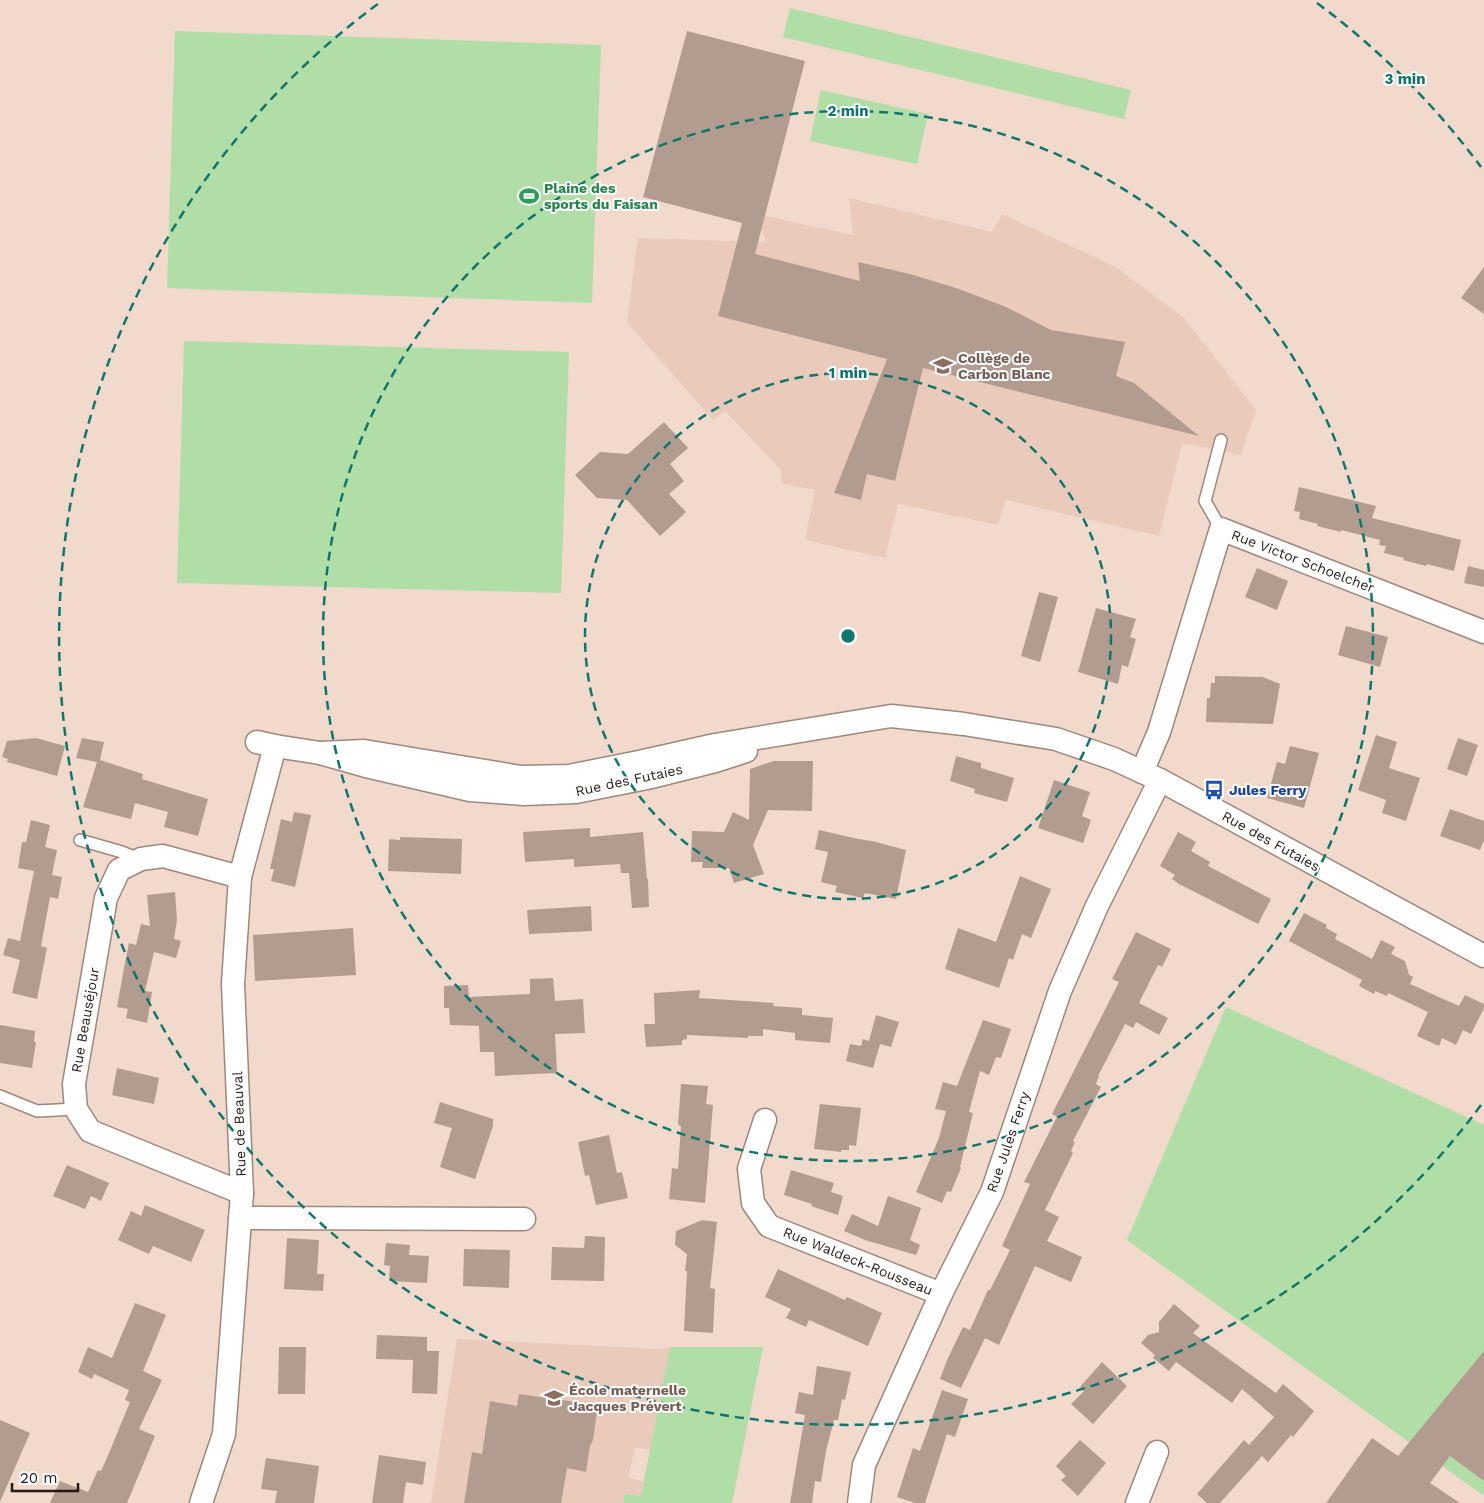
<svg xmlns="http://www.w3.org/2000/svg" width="1484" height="1503" viewBox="0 0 1484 1503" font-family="'Work Sans',sans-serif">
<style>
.built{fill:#eacbbb}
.green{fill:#b1dda6}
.building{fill:#b29c90}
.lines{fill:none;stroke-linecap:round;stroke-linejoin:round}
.service-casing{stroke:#9e887d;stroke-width:14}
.minor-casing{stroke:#9e887d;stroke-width:25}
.service{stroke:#fff;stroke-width:11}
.minor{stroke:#fff;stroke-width:22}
.ring{fill:none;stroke:#0f766e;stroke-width:2.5;stroke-dasharray:9 6}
.labels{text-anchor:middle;stroke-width:4;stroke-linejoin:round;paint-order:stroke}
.leisure-label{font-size:14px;font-weight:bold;fill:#27864d;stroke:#fff;text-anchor:start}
.education-label{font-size:14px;font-weight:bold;fill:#785e54;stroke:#fff;text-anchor:start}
.street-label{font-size:14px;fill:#241b17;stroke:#fff}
.transit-label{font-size:14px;font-weight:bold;fill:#164399;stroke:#fff;text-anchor:start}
.centre{fill:#0f766e;stroke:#fff;stroke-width:2.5}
.ring-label{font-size:15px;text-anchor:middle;font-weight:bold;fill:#0f766e;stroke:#fff;stroke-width:4;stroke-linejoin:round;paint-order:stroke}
</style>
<rect width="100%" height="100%" fill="#f1d9cc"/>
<!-- built -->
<g class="built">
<polygon points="849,198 992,232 1002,214 1114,266 1183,317 1256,410 1241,455 1182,443 1159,536 1006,500 998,525 898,504 885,558 805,540 815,490 781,483 781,470 725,411 713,420 627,322 638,238 766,242 761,228 765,216 853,235"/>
<polygon points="457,1339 661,1349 670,1347 650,1450 635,1447 628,1478 643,1481 641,1496 625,1494 623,1503 431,1503"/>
</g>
<!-- green -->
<g class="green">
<polygon points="790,8 1131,90 1124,119 783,37"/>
<polygon points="175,31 601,45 592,303 167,288"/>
<polygon points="821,90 928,114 917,164 810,141"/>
<polygon points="184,341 569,352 561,593 177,583"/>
<polygon points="1226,1007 1484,1125 1484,1496 1127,1240"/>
<polygon points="670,1347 763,1347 732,1503 623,1503 625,1494 641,1496"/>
</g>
<!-- building -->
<g class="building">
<polygon points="687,31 805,61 755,254 860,281 858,262 910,274 959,289 1006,307 1051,330 1125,342 1116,376 1134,383 1199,436 923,368 895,481 867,474 861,500 834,493 887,359 718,316 742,223 643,197"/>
<polygon points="1484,267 1484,314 1461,298"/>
<polygon points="664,422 688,448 670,464 684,481 669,494 686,512 660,536 627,500 597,498 575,475 600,452 628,454"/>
<polygon points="1299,487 1376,506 1372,518 1461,540 1454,571 1427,564 1426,566 1403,560 1404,558 1384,553 1386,546 1379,545 1380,540 1341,530 1341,532 1317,526 1318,524 1299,519 1300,512 1294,511"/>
<polygon points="1468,566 1484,570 1484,587 1464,583"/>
<polygon points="1257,568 1288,581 1277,610 1245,597"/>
<polygon points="1039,592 1058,597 1040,662 1021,656"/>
<polygon points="1096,608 1136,619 1130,637 1136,639 1128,667 1122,665 1118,684 1078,672"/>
<polygon points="1346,626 1388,637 1380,667 1338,655"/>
<polygon points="1215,676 1263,677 1280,684 1273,724 1206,722 1207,698 1210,698 1211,683 1215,683"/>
<polygon points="1376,735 1397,742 1389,768 1420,778 1406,821 1382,813 1386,800 1358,790"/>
<polygon points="36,738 65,746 57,776 7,762 8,759 2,757 7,741"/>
<polygon points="82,738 104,742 100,760 143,774 142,779 208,799 198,836 164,827 168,812 135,803 131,819 83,807 97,762 76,758"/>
<polygon points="1458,738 1478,745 1467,776 1447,769"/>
<polygon points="1290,746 1319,753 1304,808 1267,798 1277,762 1285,764"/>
<polygon points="956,756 981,763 981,768 1014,778 1007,802 974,793 975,789 950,781"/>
<polygon points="774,761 813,761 812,811 768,810 753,845 764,874 734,883 729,868 702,868 703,862 691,862 692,831 724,832 733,812 749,820 750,769"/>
<polygon points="1054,780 1090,792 1082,816 1091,820 1083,843 1038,828"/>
<polygon points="1450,809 1484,821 1484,840 1480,850 1440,836"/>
<polygon points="294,812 311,815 295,887 271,881 274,869 270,869 281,819 292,822"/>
<polygon points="31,820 50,825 45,847 57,850 52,875 62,877 58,899 50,897 41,946 47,948 37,999 12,993 20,960 3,955 8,938 20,941 34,871 18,868 22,842 26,842"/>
<polygon points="590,828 590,837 643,832 647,879 648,879 649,907 632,908 629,873 621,873 620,864 574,867 574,859 525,862 523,832"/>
<polygon points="819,830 858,839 872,841 906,850 896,899 865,893 863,898 835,892 837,886 821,882 828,852 815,849"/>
<polygon points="1178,832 1196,842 1191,851 1210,862 1208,866 1271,899 1258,924 1179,884 1172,879 1175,875 1160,866"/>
<polygon points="400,837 462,839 461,874 388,871 389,839 400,840"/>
<polygon points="1020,876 1051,889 1031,938 1022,934 1013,960 1009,958 999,988 945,969 958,928 996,942"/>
<polygon points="175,892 177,920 174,939 181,941 176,958 154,952 145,991 152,992 147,1023 126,1018 128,1009 117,1007 124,968 129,943 136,945 141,924 150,926 147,895"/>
<polygon points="591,906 592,931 529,934 527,910"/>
<polygon points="1304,913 1327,925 1326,928 1337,934 1335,939 1372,959 1381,940 1395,947 1391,954 1405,961 1409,975 1413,977 1410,984 1459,1006 1465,995 1484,1004 1484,1008 1471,1034 1463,1030 1456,1045 1442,1038 1439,1046 1417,1036 1428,1012 1388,993 1387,996 1375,991 1374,994 1359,986 1362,980 1289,941"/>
<polygon points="353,928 356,975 255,981 253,935"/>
<polygon points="1136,932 1171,949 1162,967 1158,965 1139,1003 1168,1018 1159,1035 1136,1022 1133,1028 1125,1024 1098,1076 1099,1076 1096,1084 1101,1087 1073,1141 1075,1142 1071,1151 1073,1153 1045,1210 1059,1217 1047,1241 1082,1257 1071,1282 1035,1266 999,1345 985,1338 961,1388 940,1379 947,1360 963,1327 970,1330 988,1290 990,1290 1010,1250 1002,1246 1030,1184 1024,1182 1057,1117 1052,1114 1119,982 1112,979"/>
<polygon points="553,978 555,1001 583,999 585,1033 555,1034 557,1073 495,1076 494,1052 480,1052 479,1026 450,1025 449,1008 444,1008 444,986 468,985 469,997 530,994 530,979"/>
<polygon points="700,990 699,998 774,1003 773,1006 802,1008 802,1015 833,1018 830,1043 795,1040 795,1033 763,1029 763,1036 748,1036 748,1038 687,1035 687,1039 682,1040 682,1045 646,1047 644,1024 655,1024 654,993"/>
<polygon points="876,1015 899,1022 891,1047 880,1044 873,1068 846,1061 850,1044 861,1046 863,1039 869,1041"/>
<polygon points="983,1020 1011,1029 1001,1058 996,1057 989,1075 980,1071 969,1112 973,1113 960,1167 961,1168 951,1192 947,1191 942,1203 916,1192 939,1138 946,1111 935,1109 943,1082 957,1086"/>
<polygon points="0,1025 35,1031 34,1042 36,1042 32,1068 0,1063"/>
<polygon points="117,1068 159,1078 154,1104 112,1095"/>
<polygon points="681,1084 708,1086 706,1104 713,1105 705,1203 669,1199 672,1168 678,1169 681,1126 678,1125"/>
<polygon points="440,1102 493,1119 493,1126 475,1179 440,1167 452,1128 434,1123"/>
<polygon points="820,1104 861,1108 856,1146 849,1145 849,1150 841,1150 841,1152 814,1149"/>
<polygon points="609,1135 617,1173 622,1172 628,1198 596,1205 589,1175 585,1176 578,1142"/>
<polygon points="67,1165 109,1183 101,1201 91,1196 85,1209 53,1196"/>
<polygon points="791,1170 834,1183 831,1192 843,1196 838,1215 811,1206 812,1204 784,1195"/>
<polygon points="888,1196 921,1208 910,1240 920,1245 916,1255 865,1240 844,1231 852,1214 878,1226"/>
<polygon points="145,1205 205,1230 191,1262 153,1246 149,1254 118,1240 131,1211 141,1216"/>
<polygon points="702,1220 717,1222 710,1288 715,1289 713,1333 684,1331 687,1271 685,1271 687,1254 675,1245 676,1231"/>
<polygon points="585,1236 605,1237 604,1281 551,1280 552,1247 584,1248"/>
<polygon points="287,1238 319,1240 317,1274 324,1274 323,1291 284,1289"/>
<polygon points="386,1243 410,1245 409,1255 429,1256 427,1283 389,1281 390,1266 384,1265"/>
<polygon points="464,1249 510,1250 509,1288 463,1286"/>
<polygon points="778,1269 845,1300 847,1297 882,1313 868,1346 809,1320 806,1327 786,1318 791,1309 765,1297"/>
<polygon points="135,1303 166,1315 143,1371 162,1380 139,1429 155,1436 127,1503 50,1503 60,1481 88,1492 98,1470 101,1471 109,1453 130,1402 125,1400 129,1390 94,1374 92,1379 78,1372 88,1347 112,1358"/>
<polygon points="1174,1304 1200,1326 1193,1333 1276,1393 1283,1384 1314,1411 1293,1437 1291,1435 1268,1462 1262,1456 1220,1503 1207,1503 1197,1494 1244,1440 1249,1445 1274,1417 1242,1389 1232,1403 1176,1362 1169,1371 1153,1358 1155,1355 1141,1343 1148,1335 1159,1332 1159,1322"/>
<polygon points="377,1335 427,1337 427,1351 439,1351 437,1394 412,1393 413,1360 376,1359"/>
<polygon points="279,1347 306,1347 305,1394 278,1394"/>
<polygon points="1484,1351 1484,1481 1450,1456 1430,1483 1460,1503 1326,1503 1372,1438 1398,1456"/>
<polygon points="1102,1362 1127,1386 1093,1424 1071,1404 1084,1391 1080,1387"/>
<polygon points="817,1366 851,1372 845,1400 842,1399 838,1420 834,1420 826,1451 821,1482 815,1481 812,1503 790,1503 805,1415 795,1413 799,1392 813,1395"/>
<polygon points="942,1390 968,1399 955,1437 947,1434 925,1503 915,1503 897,1497 913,1448 920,1451"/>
<polygon points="519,1394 598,1405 593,1440 590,1446 586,1472 567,1468 561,1503 464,1503 472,1452 482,1454 490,1401 517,1406"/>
<polygon points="0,1420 30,1433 0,1502"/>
<polygon points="1080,1440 1106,1463 1078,1496 1061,1480 1066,1476 1056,1466"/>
<polygon points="379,1455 426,1462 423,1485 406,1482 403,1503 372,1503"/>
<polygon points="266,1458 319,1466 314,1503 275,1503 277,1491 261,1489"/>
</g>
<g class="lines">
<defs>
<g id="service">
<polyline points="1221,440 1205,501 1221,529"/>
<polyline points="80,840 122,852 139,859"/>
<polyline points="0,1096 37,1111 76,1109"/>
</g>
<g id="minor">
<polyline points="257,742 275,746 320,753 366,766 470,790 524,794 576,792 647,778 715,761 746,751"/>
<polyline points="320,753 364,751 521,777 569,776 639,762 715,745 891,716 964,724 1056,739 1114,759 1160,780 1484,956"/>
<polyline points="1142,772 1159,732 1221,529 1484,632"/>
<polyline points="240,877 163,856 141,859 119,870 106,898 74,1084 76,1109 90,1131 242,1193"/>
<polyline points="765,1120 749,1169 753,1203 769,1226 941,1294"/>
<polyline points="240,1218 524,1219"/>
<polyline points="201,1503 224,1434 242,1193 233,984 240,877 275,746"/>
<polyline points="859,1503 864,1465 941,1294 992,1192 1060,991 1097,906 1160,780"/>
<polyline points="1137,1503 1157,1452"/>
</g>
</defs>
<!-- service casing -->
<use href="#service" class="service-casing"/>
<!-- minor casing -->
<use href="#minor" class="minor-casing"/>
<!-- service -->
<use href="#service" class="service"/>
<!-- minor -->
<use href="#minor" class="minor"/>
</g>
<!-- distance rings -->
<g class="ring">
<circle cx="848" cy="636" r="263"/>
<circle cx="848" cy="636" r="525"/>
<path d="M1481 1105A788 788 0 1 1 379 3M1317 3A788 788 0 0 1 1481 167"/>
</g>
<!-- icons -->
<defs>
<symbol id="stadium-bare" viewBox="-9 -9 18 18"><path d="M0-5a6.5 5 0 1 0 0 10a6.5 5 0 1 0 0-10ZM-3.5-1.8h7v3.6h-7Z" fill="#2e9e5b" stroke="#fff" stroke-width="2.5" paint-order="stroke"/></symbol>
<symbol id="school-bare" viewBox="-9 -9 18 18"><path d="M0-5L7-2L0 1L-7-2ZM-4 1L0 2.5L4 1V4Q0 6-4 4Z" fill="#8d6e63" stroke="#fff" stroke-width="2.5" paint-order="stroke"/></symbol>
<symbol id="bus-bare" viewBox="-9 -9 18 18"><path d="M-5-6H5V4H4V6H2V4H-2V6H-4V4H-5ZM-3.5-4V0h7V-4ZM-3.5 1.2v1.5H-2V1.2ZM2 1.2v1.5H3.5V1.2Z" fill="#1a4fb4" stroke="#fff" stroke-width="2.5" paint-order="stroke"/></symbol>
</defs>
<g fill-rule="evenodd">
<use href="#stadium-bare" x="515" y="182" width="28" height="28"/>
<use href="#school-bare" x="929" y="352" width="28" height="28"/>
<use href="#bus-bare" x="1200" y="776" width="28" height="28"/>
<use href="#school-bare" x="540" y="1384" width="28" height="28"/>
</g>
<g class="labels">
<!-- leisure labels -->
<g class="leisure-label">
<text x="544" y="193">Plaine des<tspan x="544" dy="16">sports du Faisan</tspan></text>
</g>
<!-- education labels -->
<g class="education-label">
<text x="958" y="363">Collège de<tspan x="958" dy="16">Carbon Blanc</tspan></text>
<text x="569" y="1395">École maternelle<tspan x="569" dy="16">Jacques Prévert</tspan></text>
</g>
<!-- street labels -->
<g class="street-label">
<text transform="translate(1303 561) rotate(21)" y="5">Rue Victor Schoelcher</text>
<text transform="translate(629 780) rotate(-12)" y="5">Rue des Futaies</text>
<text transform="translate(1271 841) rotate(29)" y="5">Rue des Futaies</text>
<text transform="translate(85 1020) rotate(-80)" y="5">Rue Beauséjour</text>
<text transform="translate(239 1124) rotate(-92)" y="5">Rue de Beauval</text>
<text transform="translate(1008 1142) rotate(-71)" y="5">Rue Jules Ferry</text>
<text transform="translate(858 1261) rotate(22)" y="5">Rue Waldeck-Rousseau</text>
</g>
<!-- transit labels -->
<g class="transit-label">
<text x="1229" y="795">Jules Ferry</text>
</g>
</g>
<circle cx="848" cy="636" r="8" class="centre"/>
<g class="ring-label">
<text x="1405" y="84">3 min</text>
<text x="848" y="116">2 min</text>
<text x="848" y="378">1 min</text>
</g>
<!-- scale -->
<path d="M12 1483v8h66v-8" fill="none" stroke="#241b17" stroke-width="2.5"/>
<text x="20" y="1483" font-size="15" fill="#241b17" stroke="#ffffff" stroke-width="4" paint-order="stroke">20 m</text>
</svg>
